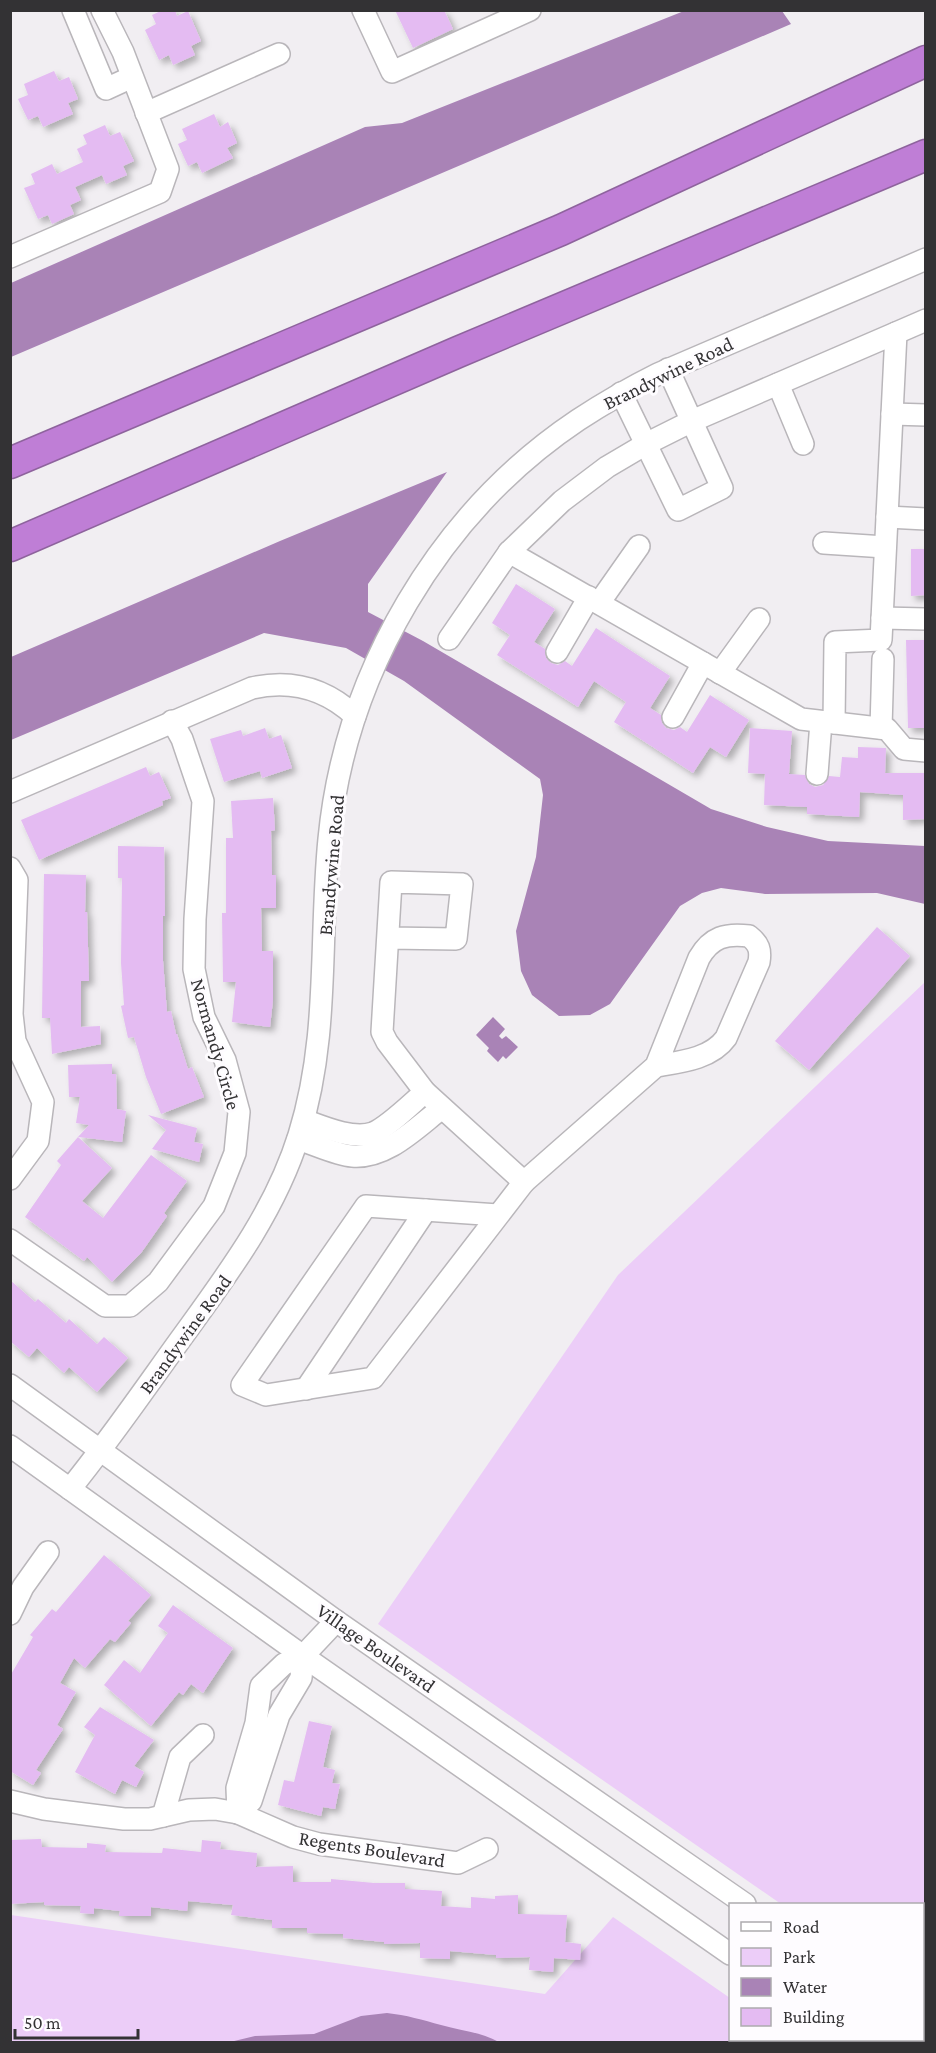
<svg xmlns="http://www.w3.org/2000/svg" width="936" height="2053" viewBox="0 0 936 2053" font-family="'Crimson Pro',serif">
<style>
.green{fill:#eccdf8}
.water{fill:#a983b6}
.building{fill:#e4bbf2;filter:url(#shadow)}
.lines{fill:none;stroke-linecap:round;stroke-linejoin:round}
.minor-casing{stroke:#b9b6ba;stroke-width:24}
.highway-casing{stroke:#8e639d;stroke-width:33}
.minor{stroke:#fff;stroke-width:21}
.highway{stroke:#bf7ed6;stroke-width:30}
.labels{text-anchor:middle;stroke-width:6;stroke-linejoin:round;paint-order:stroke}
.street-label{font-size:20px;fill:#333234;stroke:#fefcff}
</style>
<defs>
<filter id="shadow"><feDropShadow dx="4.5" dy="4.5" stdDeviation="3" flood-color="#0004"/></filter>
</defs>
<rect width="100%" height="100%" fill="#f1eef2"/>
<!-- green -->
<g class="green">
<polygon points="925,982 925,2005 922,2003 922,1904 781,1904 378,1624 618,1275"/>
<polygon points="11,1915 545,1994 613,1917 730,1998 730,2040 791,2040 795,2042 11,2042"/>
</g>
<!-- water -->
<g class="water">
<polygon points="684,11 782,11 791,24 11,357 11,283 365,127 402,123"/>
<polygon points="447,472 368,584 368,612 423,641 711,809 767,827 828,841 925,846 925,904 877,893 765,894 721,888 702,893 680,906 610,1004 590,1015 559,1016 532,995 521,971 516,931 536,857 543,795 540,779 404,681 346,648 264,633 11,740 11,657 280,541"/>
<polygon points="493,1017 505,1029 499,1036 502,1039 506,1036 518,1047 506,1059 503,1056 498,1062 487,1051 489,1048 476,1035"/>
<path d="M 387,2013 C 406,2015 423,2020 441,2025 C 462,2031 481,2032 499,2042 L 230,2042 L 255,2036 L 314,2034 L 361,2016 Z"/>
</g>
<!-- building -->
<g class="building">
<polygon points="163,10 175,10 177,16 188,11 201,41 191,46 195,55 173,65 169,55 159,60 145,30 156,24 152,15"/>
<polygon points="395,10 444,10 453,29 413,48"/>
<polygon points="54,71 59,81 69,77 78,99 68,103 73,114 43,127 38,116 28,120 18,99 28,95 24,84"/>
<polygon points="214,114 220,127 228,122 237,143 227,148 233,158 202,173 197,162 188,166 178,144 187,140 182,129"/>
<polygon points="105,125 110,136 120,132 134,161 123,166 127,175 106,184 102,175 75,187 81,200 70,205 74,214 52,224 48,215 38,219 24,188 35,184 31,174 52,164 57,174 83,162 77,149 87,144 83,135"/>
<polygon points="911,549 926,549 926,595 911,596"/>
<polygon points="516,584 555,609 534,642 545,649 546,658 551,663 558,665 565,661 572,666 596,628 670,676 650,708 661,715 662,723 666,728 674,730 680,727 687,732 710,695 749,720 726,757 710,747 693,773 614,722 626,702 594,681 578,707 497,655 510,635 492,623"/>
<polygon points="906,640 926,640 926,728 908,728"/>
<polygon points="265,728 269,739 281,735 292,768 262,778 260,771 224,782 210,739 241,730 243,736"/>
<polygon points="750,728 792,731 789,774 805,775 809,784 815,787 823,785 829,776 840,777 842,757 858,758 858,747 886,748 885,773 926,773 926,819 903,820 903,795 860,792 859,817 807,814 807,807 764,805 765,774 748,773"/>
<polygon points="146,767 150,776 159,772 171,798 162,801 163,805 39,860 21,820"/>
<polygon points="273,798 275,830 271,831 272,875 276,875 276,908 261,908 262,951 273,951 273,1000 270,1027 232,1022 236,982 223,982 222,913 226,913 226,838 233,838 231,801"/>
<polygon points="118,846 164,847 165,916 163,916 163,961 167,1012 171,1011 176,1034 177,1034 188,1069 192,1067 204,1097 161,1114 146,1077 134,1037 128,1038 121,1006 124,1005 121,963 122,878 118,878"/>
<polygon points="44,874 86,875 85,912 87,912 89,981 81,981 81,1027 100,1026 101,1044 52,1054 50,1018 42,1018"/>
<polygon points="877,927 910,956 809,1070 775,1041"/>
<polygon points="112,1064 112,1074 116,1074 117,1109 126,1111 122,1142 78,1137 89,1125 76,1123 80,1097 69,1097 68,1065"/>
<polygon points="148,1115 197,1128 194,1142 203,1144 199,1162 152,1149 166,1130"/>
<polygon points="78,1137 112,1168 82,1201 103,1218 151,1155 187,1181 164,1213 167,1216 141,1253 112,1282 87,1257 84,1261 25,1217 61,1165 57,1161"/>
<polygon points="10,1280 35,1302 38,1299 66,1323 69,1319 97,1344 104,1337 128,1358 97,1392 69,1367 64,1373 37,1348 29,1357 10,1341"/>
<polygon points="104,1555 151,1595 128,1621 131,1623 115,1642 110,1639 85,1668 74,1658 60,1683 76,1692 57,1725 63,1729 36,1770 41,1773 33,1785 10,1771 10,1676 33,1637 30,1635 52,1609 56,1612"/>
<polygon points="173,1605 233,1648 203,1693 191,1684 183,1695 179,1692 151,1726 104,1685 124,1660 140,1673 168,1633 158,1626"/>
<polygon points="100,1707 154,1740 134,1766 144,1772 136,1787 122,1780 115,1794 75,1772 95,1735 84,1727"/>
<polygon points="309,1721 332,1726 323,1767 335,1770 332,1783 340,1784 335,1809 323,1807 321,1816 278,1805 284,1780 294,1782"/>
<polygon points="41,1839 42,1847 87,1848 87,1843 106,1845 105,1852 162,1853 163,1848 201,1852 202,1840 221,1842 220,1849 257,1853 256,1867 293,1866 293,1882 331,1882 331,1879 374,1883 405,1883 405,1889 442,1891 441,1906 471,1908 471,1897 495,1899 495,1896 518,1895 518,1914 567,1915 565,1942 581,1944 580,1960 554,1958 553,1972 529,1970 530,1957 496,1958 496,1955 450,1951 450,1959 420,1958 420,1943 384,1944 384,1942 343,1938 343,1934 307,1933 307,1928 272,1928 272,1920 231,1915 233,1905 188,1901 187,1911 151,1907 151,1916 119,1916 120,1911 94,1908 94,1914 80,1913 81,1906 44,1905 44,1902 10,1904 10,1840"/>
</g>
<g class="lines">
<defs>
<g id="minor">
<polyline points="73,10 106,89 132,77"/>
<polyline points="363,10 392,72 530,10"/>
<polyline points="146,113 279,54"/>
<polyline points="10,257 160,192 168,169 123,52 102,10"/>
<polyline points="896,333 926,320"/>
<polyline points="778,384 803,444"/>
<polyline points="621,393 678,510 722,488 668,369"/>
<polyline points="892,414 926,415"/>
<polyline points="887,517 926,519"/>
<polyline points="824,543 885,547"/>
<polyline points="509,552 801,719 887,729 904,749 926,751"/>
<polyline points="599,603 639,546"/>
<polyline points="882,618 926,619"/>
<polyline points="449,639 509,552 562,501 607,467 646,444 692,421 896,333 881,640 835,642 834,723"/>
<polyline points="557,652 589,597"/>
<polyline points="720,673 759,619"/>
<polyline points="673,717 703,663"/>
<polyline points="881,728 883,659"/>
<polyline points="817,774 821,722"/>
<path d="M 10,792 L 252,688 C 292,679 326,689 355,716"/>
<polyline points="10,868 17,880 12,1014 15,1041 43,1102 38,1141 10,1179"/>
<path d="M 388,938 L 456,939 L 462,884 L 391,882 L 382,1032 L 387,1042 L 425,1092 L 524,1182 L 656,1066 L 699,958 C 711,937 726,933 749,936 C 759,944 761,950 759,962 L 726,1038 C 711,1059 680,1062 656,1066"/>
<path d="M 304,1120 C 323,1127 353,1140 373,1133 C 388,1127 412,1103 425,1092"/>
<path d="M 298,1139 C 314,1144 337,1155 352,1156 C 387,1159 417,1127 442,1108"/>
<polyline points="498,1215 366,1206 242,1385 266,1395 373,1378 524,1182"/>
<polyline points="10,1240 105,1306 130,1306 158,1282 214,1206 235,1153 239,1112 225,1060 204,1017 194,969 195,919 203,801 182,739 172,721"/>
<polyline points="10,1385 336,1621 745,1904"/>
<polyline points="306,1389 426,1210"/>
<polyline points="10,1446 303,1656 730,1954"/>
<path d="M 70,1489 C 109,1441 144,1390 180,1340 C 227,1275 275,1212 299,1135 C 330,1036 319,940 329,839 C 345,673 439,513 578,420 C 604,403 630,388 658,374 L 926,259"/>
<polyline points="10,1614 23,1587 48,1552"/>
<polyline points="10,1801 44,1809 124,1819 150,1819 189,1810 215,1809 238,1813 293,1837 319,1844 458,1863 487,1849"/>
<polyline points="238,1813 237,1788 256,1723 261,1686 284,1664 303,1656 336,1621"/>
<polyline points="238,1813 251,1801 279,1715 301,1678 303,1656"/>
<polyline points="163,1816 180,1757 203,1735"/>
<polyline points="922,2026 926,2028"/>
<polyline points="854,2040 858,2042"/>
</g>
<g id="highway">
<polyline points="10,463 561,230 926,61"/>
<polyline points="10,546 458,352 926,155"/>
</g>
</defs>
<!-- minor casing -->
<use href="#minor" class="minor-casing"/>
<!-- highway casing -->
<use href="#highway" class="highway-casing"/>
<!-- minor -->
<use href="#minor" class="minor"/>
<!-- highway -->
<use href="#highway" class="highway"/>
</g>
<g class="labels">
<!-- street labels -->
<g class="street-label">
<text transform="translate(668 373) rotate(-26)" y="7">Brandywine Road</text>
<text transform="translate(331 865) rotate(-85)" y="7">Brandywine Road</text>
<text transform="translate(216 1044) rotate(74)" y="7">Normandy Circle</text>
<text transform="translate(185 1334) rotate(-54)" y="7">Brandywine Road</text>
<text transform="translate(376 1648) rotate(35)" y="7">Village Boulevard</text>
<text transform="translate(372 1849) rotate(9)" y="7">Regents Boulevard</text>
</g>
</g>
<!-- border -->
<rect width="936" height="2053" fill="none" stroke="#333234" stroke-width="24"/>
<!-- legend -->
<rect x="729" y="1903" width="195" height="138" fill="#fefcff" stroke="#adabae" stroke-width="1.5"/>
<rect x="741" y="1922" width="30" height="9" fill="#ffffff" stroke="#adabae" stroke-width="1.5"/>
<text x="783" y="1933" font-size="18" fill="#333234">Road</text>
<rect x="741" y="1948" width="30" height="18" fill="#eccdf8" stroke="#adabae" stroke-width="1.5"/>
<text x="783" y="1963" font-size="18" fill="#333234">Park</text>
<rect x="741" y="1978" width="30" height="18" fill="#a983b6" stroke="#adabae" stroke-width="1.5"/>
<text x="783" y="1993" font-size="18" fill="#333234">Water</text>
<rect x="741" y="2008" width="30" height="18" fill="#e4bbf2" stroke="#adabae" stroke-width="1.5"/>
<text x="783" y="2023" font-size="18" fill="#333234">Building</text>
<!-- scale -->
<path d="M15 2029v9h123v-9" fill="none" stroke="#333234" stroke-width="3"/>
<text x="24" y="2029" font-size="18" fill="#333234" stroke="#fefcff" stroke-width="4.5" paint-order="stroke">50 m</text>
</svg>
